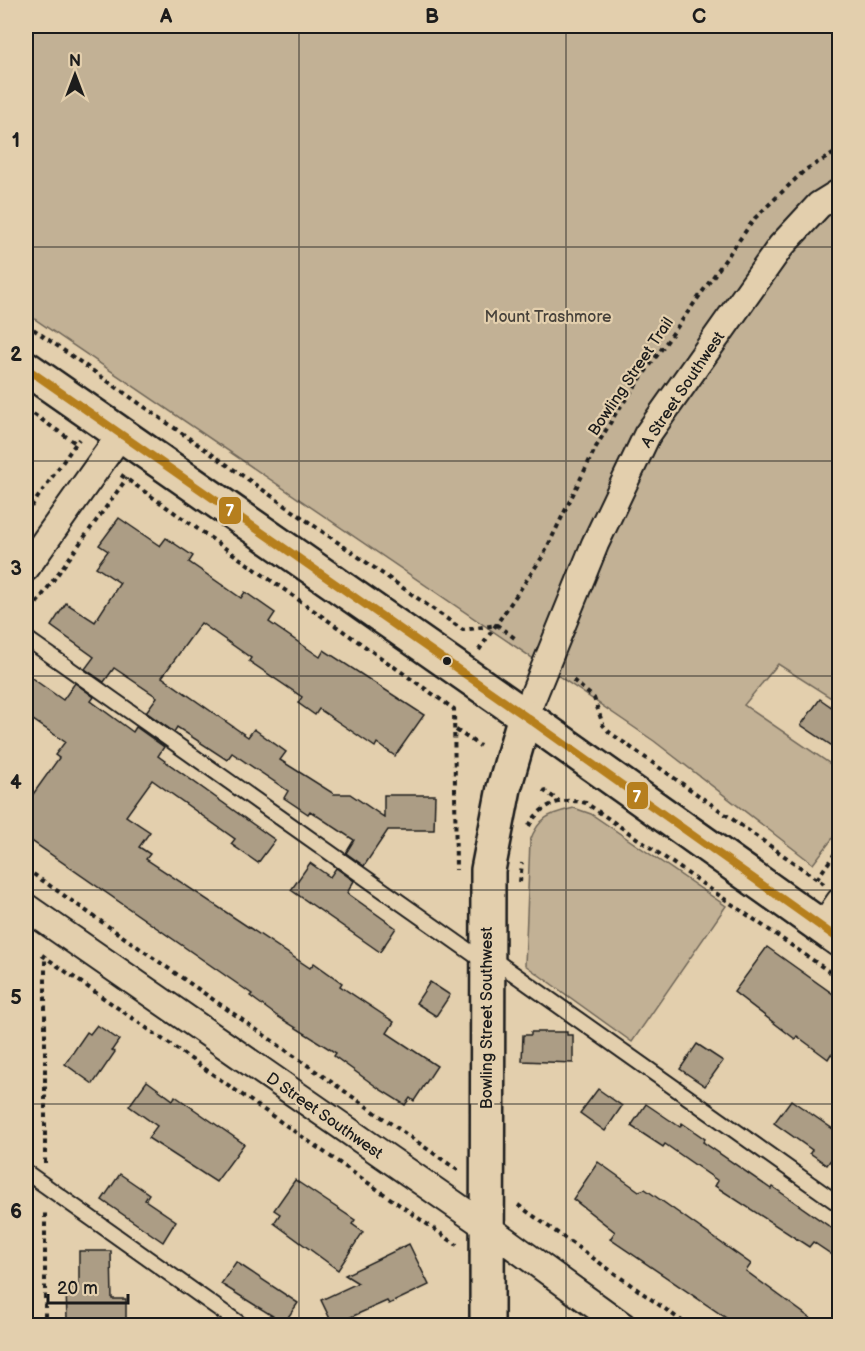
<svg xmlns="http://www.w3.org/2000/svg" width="865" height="1351" viewBox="0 0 865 1351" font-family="'Balsamiq Sans',sans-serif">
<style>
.green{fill:#c2b195;stroke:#6f6658;stroke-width:1.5}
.building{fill:#ac9d85;stroke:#1c1c1c;stroke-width:1.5}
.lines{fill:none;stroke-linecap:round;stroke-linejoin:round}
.lane-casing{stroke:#1c1c1c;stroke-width:18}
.street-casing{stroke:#1c1c1c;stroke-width:30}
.secondary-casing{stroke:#1c1c1c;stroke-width:38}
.path{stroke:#1c1c1c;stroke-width:4;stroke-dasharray:4.5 4.5;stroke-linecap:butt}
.lane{stroke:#e3cfad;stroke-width:14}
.street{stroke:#e3cfad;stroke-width:26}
.secondary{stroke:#e3cfad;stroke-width:33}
.bus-1-casing{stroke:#e3cfad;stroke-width:12}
.bus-1{stroke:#b67f1e;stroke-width:8}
.grid{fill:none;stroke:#1c1c1c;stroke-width:1.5;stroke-opacity:0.55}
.bus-dot{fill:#1c1c1c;stroke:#e3cfad;stroke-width:2}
.labels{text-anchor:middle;stroke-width:4.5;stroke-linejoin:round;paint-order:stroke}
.park-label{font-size:16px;fill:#46413a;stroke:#e3cfad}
.street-label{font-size:16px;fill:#1c1c1c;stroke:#e3cfad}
.line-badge{stroke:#e3cfad;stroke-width:2}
.badge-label{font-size:16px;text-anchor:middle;font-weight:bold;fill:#fff}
.neatline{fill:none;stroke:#1c1c1c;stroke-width:2}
.grid-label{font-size:20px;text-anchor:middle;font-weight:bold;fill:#1c1c1c}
</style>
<rect width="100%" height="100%" fill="#e3cfad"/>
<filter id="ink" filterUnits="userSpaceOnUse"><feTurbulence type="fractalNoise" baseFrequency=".0167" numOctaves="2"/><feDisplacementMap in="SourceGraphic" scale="12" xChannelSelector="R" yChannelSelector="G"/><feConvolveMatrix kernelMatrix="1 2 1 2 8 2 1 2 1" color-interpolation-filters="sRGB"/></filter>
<g filter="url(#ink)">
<!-- green -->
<g class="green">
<polygon points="26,26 839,26 839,703 778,664 744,705 839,770 839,830 813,864 654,741 26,313"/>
<path d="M 574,808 L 591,814 L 726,906 L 632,1042 L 525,965 L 530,841 C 539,816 550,814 574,808 Z"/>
</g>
<!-- building -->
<g class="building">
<polygon points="119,518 160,546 166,538 193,556 189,562 241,598 245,592 275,613 269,622 320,657 324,650 424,715 395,756 377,743 375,747 319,709 315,715 298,703 302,697 249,661 251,658 201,623 162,677 248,737 254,729 286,752 280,760 334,794 350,794 384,817 384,795 435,795 434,830 388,830 364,866 346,853 354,840 310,811 308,814 284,798 288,791 232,753 227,760 177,727 174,732 146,712 157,697 114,668 104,682 85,669 94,657 51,626 66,603 95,622 120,583 96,567 108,551 99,545"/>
<polygon points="26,674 63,700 75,683 94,697 91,701 133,732 136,727 164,747 158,756 275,840 258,863 231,844 235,839 152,780 126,816 150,832 139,847 150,854 146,859 310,968 314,963 342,983 340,986 394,1022 387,1033 437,1066 414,1101 410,1098 405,1105 381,1090 334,1056 336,1053 277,1016 250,996 252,994 26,837 26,804 59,758 55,755 65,742 26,715"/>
<polygon points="820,699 840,713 840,751 801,725"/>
<polygon points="310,863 330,877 336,868 354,881 347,893 396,928 380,952 291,890"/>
<polygon points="767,947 840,999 840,1060 831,1054 828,1059 797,1036 795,1039 734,992"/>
<polygon points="430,982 450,995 436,1016 416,1003"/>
<polygon points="97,1025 119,1040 112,1050 115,1052 93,1084 65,1064 87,1032 90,1034"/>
<polygon points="531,1032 567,1032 567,1035 573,1035 573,1063 522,1061 523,1035 531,1035"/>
<polygon points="697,1044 723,1061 705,1086 680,1069"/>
<polygon points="147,1081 173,1100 175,1096 244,1144 216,1182 148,1138 157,1126 129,1106"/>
<polygon points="598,1089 622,1106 605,1131 580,1113"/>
<polygon points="791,1100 840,1134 840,1147 827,1165 810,1153 812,1150 774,1123"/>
<polygon points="646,1104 680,1127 682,1123 705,1139 703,1142 771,1189 773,1187 840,1234 840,1260 813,1242 809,1247 715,1186 718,1181 665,1144 663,1147 631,1126"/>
<polygon points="598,1162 639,1191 645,1189 751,1264 746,1271 821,1326 738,1326 610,1239 615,1232 573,1199"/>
<polygon points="120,1174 149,1194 145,1200 176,1221 163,1242 102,1200"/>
<polygon points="295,1180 355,1220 352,1224 363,1232 338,1270 274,1223 280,1214 274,1210"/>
<polygon points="409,1244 429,1285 389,1304 387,1301 333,1325 321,1300 358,1283 345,1275"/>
<polygon points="79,1251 111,1251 112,1299 126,1299 126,1321 75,1322 75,1319 67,1319 66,1289 79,1287"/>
<polygon points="236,1262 298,1303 284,1323 221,1284"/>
</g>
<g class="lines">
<defs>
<g id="lane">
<polyline points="26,638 486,963"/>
<polyline points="490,957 840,1205"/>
<polyline points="26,1172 243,1326"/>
</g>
<g id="street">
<polyline points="26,568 121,434"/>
<polyline points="525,716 595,544 647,435 781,246 819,205 840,192"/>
<polyline points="26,907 487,1227 623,1326"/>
<polyline points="822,927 840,901"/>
</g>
<g id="secondary">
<polyline points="26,368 525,716 840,940"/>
<polyline points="487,1326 488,870 504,788 525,716"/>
</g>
</defs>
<!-- lane casing -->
<use href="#lane" class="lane-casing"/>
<!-- street casing -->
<use href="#street" class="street-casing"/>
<!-- secondary casing -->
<use href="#secondary" class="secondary-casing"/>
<!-- path -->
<g class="path">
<polyline points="26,324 463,630 497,625 516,639"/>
<polyline points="26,409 77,444"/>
<polyline points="121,475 454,709 456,870"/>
<polyline points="26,514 79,439"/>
<polyline points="26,618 127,478"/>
<polyline points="479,650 543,556 596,447 616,413 755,218 805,170 840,150"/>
<polyline points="573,680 594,698 603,725 609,732 824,884"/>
<polyline points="456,730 480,746"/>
<polyline points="543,790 559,801"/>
<path d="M 529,826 C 541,803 563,797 586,803 L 840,979"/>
<polyline points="26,869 459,1171"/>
<polyline points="817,879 840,846"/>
<polyline points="520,882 522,863"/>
<polyline points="42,955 457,1245"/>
<polyline points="45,1163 45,957"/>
<polyline points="518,1205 689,1326"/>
<polyline points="45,1326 45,1209"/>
</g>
<!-- lane -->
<use href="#lane" class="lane"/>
<!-- street -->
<use href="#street" class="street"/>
<!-- secondary -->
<use href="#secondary" class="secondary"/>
<defs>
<polyline id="bus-1" points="26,368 525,716 840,940"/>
</defs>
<!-- bus-1 casing -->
<use href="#bus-1" class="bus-1-casing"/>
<!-- bus-1 -->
<use href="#bus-1" class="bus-1"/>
</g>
</g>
<!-- grid -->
<path class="grid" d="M 299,26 L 299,1326M 566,26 L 566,1326M 26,247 L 840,247M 26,461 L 840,461M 26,676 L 840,676M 26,890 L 840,890M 26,1104 L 840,1104"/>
<!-- markers -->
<circle class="bus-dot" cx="447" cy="661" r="5"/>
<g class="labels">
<!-- park labels -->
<g class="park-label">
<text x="548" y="322">Mount Trashmore</text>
</g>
<!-- street labels -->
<g class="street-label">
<text transform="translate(630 376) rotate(-56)" y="6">Bowling Street Trail</text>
<text transform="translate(682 389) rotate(-56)" y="6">A Street Southwest</text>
<text transform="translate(486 1018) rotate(-90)" y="6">Bowling Street Southwest</text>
<text transform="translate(325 1115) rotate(35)" y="6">D Street Southwest</text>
</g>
</g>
<g class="line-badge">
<rect x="218" y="496" width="24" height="29" rx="6" fill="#b67f1e"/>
<rect x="626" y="781" width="23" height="29" rx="6" fill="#b67f1e"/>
</g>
<g class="badge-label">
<text x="230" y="516">7</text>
<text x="637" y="802">7</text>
</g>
<!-- margin -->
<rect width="865" height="1351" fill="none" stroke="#e3cfad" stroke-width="66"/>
<!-- north arrow -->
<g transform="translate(75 75)" stroke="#e3cfad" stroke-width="4.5" paint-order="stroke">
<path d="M0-4.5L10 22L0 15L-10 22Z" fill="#1c1c1c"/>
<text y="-9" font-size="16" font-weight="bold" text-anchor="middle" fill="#1c1c1c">N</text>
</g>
<!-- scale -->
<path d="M48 1294v9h80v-9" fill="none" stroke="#1c1c1c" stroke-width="3"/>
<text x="57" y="1294" font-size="18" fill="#1c1c1c" stroke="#e3cfad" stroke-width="4.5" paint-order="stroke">20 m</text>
<rect x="33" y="33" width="799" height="1285" class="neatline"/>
<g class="grid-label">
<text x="166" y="23">A</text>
<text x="432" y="23">B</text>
<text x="699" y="23">C</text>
<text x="16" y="147">1</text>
<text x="16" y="361">2</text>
<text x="16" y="575">3</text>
<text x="16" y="789">4</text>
<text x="16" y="1004">5</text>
<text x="16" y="1218">6</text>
</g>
</svg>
